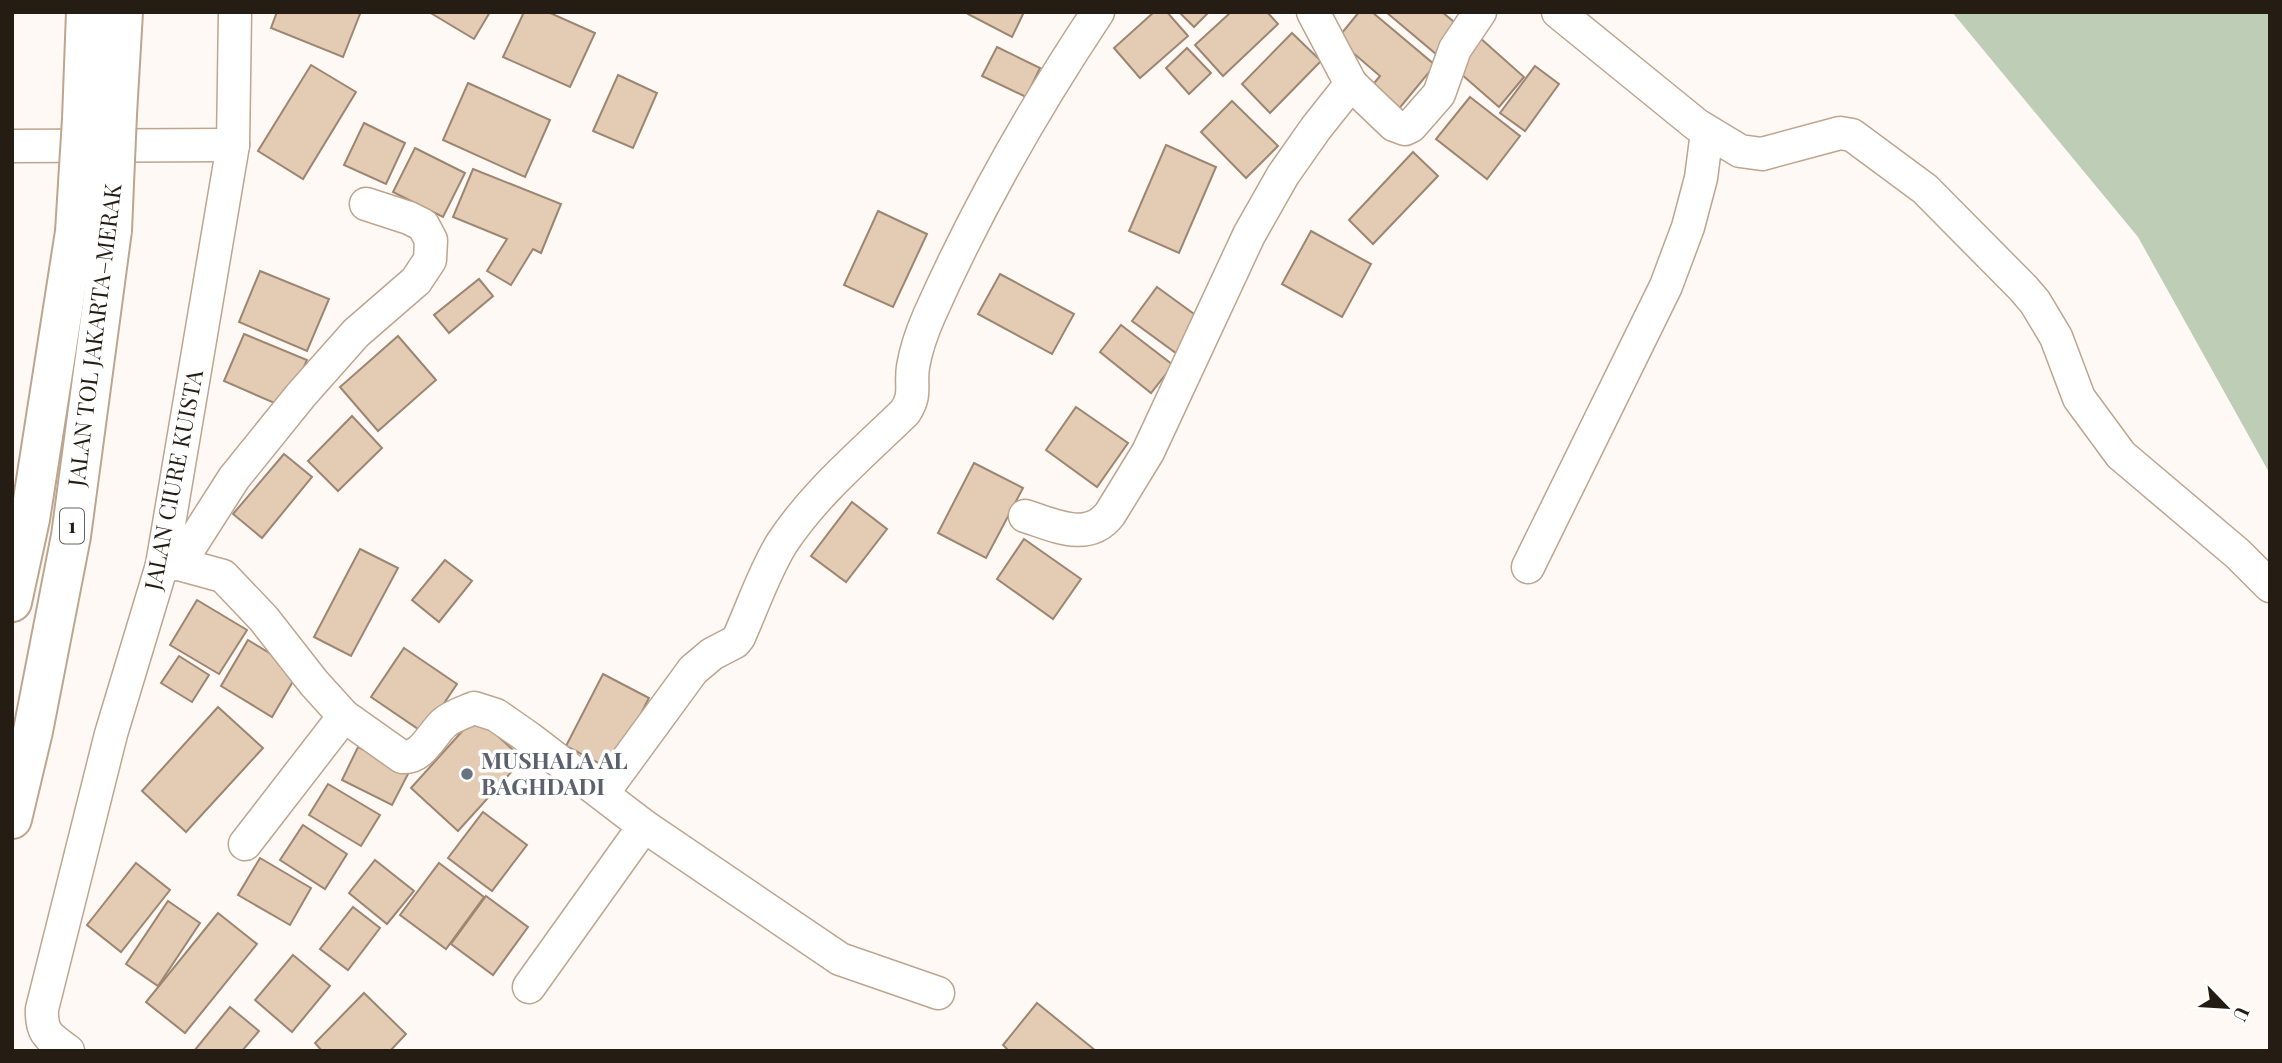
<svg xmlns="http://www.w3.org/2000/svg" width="2282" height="1063" viewBox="0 0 2282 1063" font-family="'Playfair Display',serif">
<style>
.green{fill:#becdb6}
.building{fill:#e3cbb4;stroke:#9d8671;stroke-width:2}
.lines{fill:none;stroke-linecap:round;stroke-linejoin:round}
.street-casing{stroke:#bda58f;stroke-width:35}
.highway-casing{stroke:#bda58f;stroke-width:42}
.street{stroke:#fff;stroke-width:32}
.highway{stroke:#fff;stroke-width:38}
.highway-bridge-casing{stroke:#bda58f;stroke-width:42;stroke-linecap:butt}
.highway-bridge{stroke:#fff;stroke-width:38}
.worship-dot{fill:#6b7280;stroke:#fff;stroke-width:2.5}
.labels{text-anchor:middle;stroke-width:7;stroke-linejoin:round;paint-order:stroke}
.shield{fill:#fff;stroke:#66615a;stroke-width:2}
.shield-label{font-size:21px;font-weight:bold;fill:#251d14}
.street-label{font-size:23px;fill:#251d14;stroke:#fff}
.worship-label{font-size:23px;font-weight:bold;fill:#5b616d;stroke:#fff;text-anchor:start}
</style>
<rect width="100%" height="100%" fill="#fef9f5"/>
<!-- green -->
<polygon class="green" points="1952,12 2270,12 2270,474 2138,237"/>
<!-- building -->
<g class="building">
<polygon points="277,12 357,12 360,14 343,57 271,28"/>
<polygon points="429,12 490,12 474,39"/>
<polygon points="524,12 548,12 595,33 570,87 503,57"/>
<polygon points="969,12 1024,12 1012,37 968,14"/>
<polygon points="1154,12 1167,12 1188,36 1140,78 1114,48"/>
<polygon points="1179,12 1209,12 1194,27"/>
<polygon points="1231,12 1267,12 1278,24 1223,76 1195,45"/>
<polygon points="1359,12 1372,12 1435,65 1393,116 1366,93 1380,76 1337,39"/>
<polygon points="1386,12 1442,12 1459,26 1436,54"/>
<polygon points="1292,33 1321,61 1270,113 1242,84"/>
<polygon points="1479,37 1524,77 1499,107 1453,67"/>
<polygon points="997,47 1040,68 1026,97 982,76"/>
<polygon points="1187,48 1211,73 1189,94 1166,68"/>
<polygon points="311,65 356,92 303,179 258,151"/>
<polygon points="1535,66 1559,84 1525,131 1500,113"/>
<polygon points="618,75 657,93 633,148 593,131"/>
<polygon points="468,83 550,120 525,177 443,140"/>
<polygon points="1470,97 1520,136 1487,179 1436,139"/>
<polygon points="1232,101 1278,146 1246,178 1201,132"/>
<polygon points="364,123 405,143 386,184 344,165"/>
<polygon points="1166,145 1216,167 1179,253 1129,231"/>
<polygon points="415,148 465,173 443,217 393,192"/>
<polygon points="1413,152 1438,176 1373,244 1349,220"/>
<polygon points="473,169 561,204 541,253 533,249 511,285 487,271 507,239 453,217"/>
<polygon points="878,211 927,234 893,307 844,285"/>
<polygon points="1311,231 1371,264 1342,317 1282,284"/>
<polygon points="260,271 329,299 307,351 239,322"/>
<polygon points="1000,274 1074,314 1052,354 978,314"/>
<polygon points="479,279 493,296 449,333 434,315"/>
<polygon points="1157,287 1205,322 1180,356 1132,321"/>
<polygon points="1121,325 1173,365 1151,393 1100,352"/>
<polygon points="244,334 307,360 286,408 224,381"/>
<polygon points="398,336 436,380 378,431 340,387"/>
<polygon points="1076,407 1128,443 1097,487 1046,450"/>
<polygon points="352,416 382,448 338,491 308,461"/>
<polygon points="284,454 312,477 262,538 233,514"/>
<polygon points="974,463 1023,488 986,558 938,533"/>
<polygon points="852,502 887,529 846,582 811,556"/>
<polygon points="1024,539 1081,579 1053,619 997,579"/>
<polygon points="360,549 398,568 351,656 314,637"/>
<polygon points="445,560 472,581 439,622 412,600"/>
<polygon points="197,600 247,630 219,674 170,645"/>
<polygon points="248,640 299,671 272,717 221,686"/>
<polygon points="404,648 457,684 424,733 371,697"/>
<polygon points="179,656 209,675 192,702 161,683"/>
<polygon points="603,674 649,698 612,770 566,746"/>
<polygon points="218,707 263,748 186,832 142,791"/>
<polygon points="476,716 523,759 458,831 411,788"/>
<polygon points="358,747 409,772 392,805 342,780"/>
<polygon points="328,784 380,815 361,846 309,815"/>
<polygon points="483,812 527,845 492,891 448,858"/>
<polygon points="303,825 347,854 325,889 280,860"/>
<polygon points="260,858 311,888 290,925 238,895"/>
<polygon points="375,860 414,891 387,924 349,893"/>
<polygon points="136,863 170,890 121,952 87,925"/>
<polygon points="439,863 484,897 446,949 400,915"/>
<polygon points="486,896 528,927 493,975 451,944"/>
<polygon points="168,901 200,923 158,986 126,964"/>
<polygon points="353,907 380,928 348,970 320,949"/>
<polygon points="218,913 257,944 185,1033 146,1002"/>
<polygon points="293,955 330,986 292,1032 255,1000"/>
<polygon points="364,993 406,1034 390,1051 322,1051 315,1043"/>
<polygon points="1037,1003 1096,1051 1009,1051 1003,1045"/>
<polygon points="230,1007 259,1031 242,1051 194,1051"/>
</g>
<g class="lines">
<defs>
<g id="street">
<polyline points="1558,12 1697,125 1740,151 1762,154 1840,133 1852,135 1925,189 2023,288 2035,302 2056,337 2079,398 2121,455 2238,554 2270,586"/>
<polyline points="1351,84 1394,125 1405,129 1411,126 1439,94 1455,49 1480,12"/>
<polyline points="12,146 233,145"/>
<path d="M 1025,516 C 1054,525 1088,543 1110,514 L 1148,452 L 1249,235 L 1283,175 L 1316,128 L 1351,84 L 1313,12"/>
<polyline points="179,564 234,478 301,395 356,333 416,281 430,260 431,240 423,225 409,218 366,204"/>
<path d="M 162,565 L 179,564 L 223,576 L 264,619 L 314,683 L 344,716 L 402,757 C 422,759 431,735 444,723 C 452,716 465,712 474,708 L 496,715 L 529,738 L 644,826 L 840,959 L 938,993"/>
<polyline points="1528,567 1666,286 1688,227 1701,178 1707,132"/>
<path d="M 603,793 L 693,670 L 712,654 L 735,642 L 739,637 C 753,606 764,572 782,543 C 815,493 862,454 905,412 C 917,394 910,386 913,367 C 916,349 922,332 929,316 C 976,210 1034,108 1098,12"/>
<polyline points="245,844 344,716"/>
<polyline points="529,987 644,826"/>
<path d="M 68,1051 C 49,1037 41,1034 42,1009 L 111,734 L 162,565 L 233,145 L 235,12"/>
</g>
<g id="highway">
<polyline points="117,114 123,12"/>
<polyline points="82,119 86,12"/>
<polyline points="12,602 30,519 75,232"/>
<polyline points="12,819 33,731 71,536 112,230"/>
</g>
</defs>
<!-- street casing -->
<use href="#street" class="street-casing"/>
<!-- highway casing -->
<use href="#highway" class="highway-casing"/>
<!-- street -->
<use href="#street" class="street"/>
<!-- highway -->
<use href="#highway" class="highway"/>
<defs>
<g id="highway-bridge">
<polyline points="112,230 117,114"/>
<polyline points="75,232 82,119"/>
</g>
</defs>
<!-- highway-bridge casing -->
<use href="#highway-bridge" class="highway-bridge-casing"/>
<!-- highway-bridge -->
<use href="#highway-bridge" class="highway-bridge"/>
</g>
<!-- markers -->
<circle class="worship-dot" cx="467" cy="774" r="7"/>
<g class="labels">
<!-- shield labels -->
<rect class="shield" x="60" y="508.5" width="24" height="35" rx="5"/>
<g class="shield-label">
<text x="72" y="533">1</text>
</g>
<!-- street labels -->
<g class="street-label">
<text transform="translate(95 335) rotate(-83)" y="8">JALAN TOL JAKARTA–MERAK</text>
<text transform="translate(174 480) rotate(-79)" y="8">JALAN CIURE KUISTA</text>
</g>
<!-- worship labels -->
<g class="worship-label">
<text x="481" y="769">MUSHALA AL<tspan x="481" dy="26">BAGHDADI</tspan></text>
</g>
</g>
<!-- border -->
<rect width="2282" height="1063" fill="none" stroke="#251d14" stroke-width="28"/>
<!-- north arrow -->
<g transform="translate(2226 1007) rotate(115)" stroke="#ffffff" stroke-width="5" paint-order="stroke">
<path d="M0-5L12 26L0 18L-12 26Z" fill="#251d14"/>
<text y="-10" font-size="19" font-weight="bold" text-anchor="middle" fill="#251d14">U</text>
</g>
</svg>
